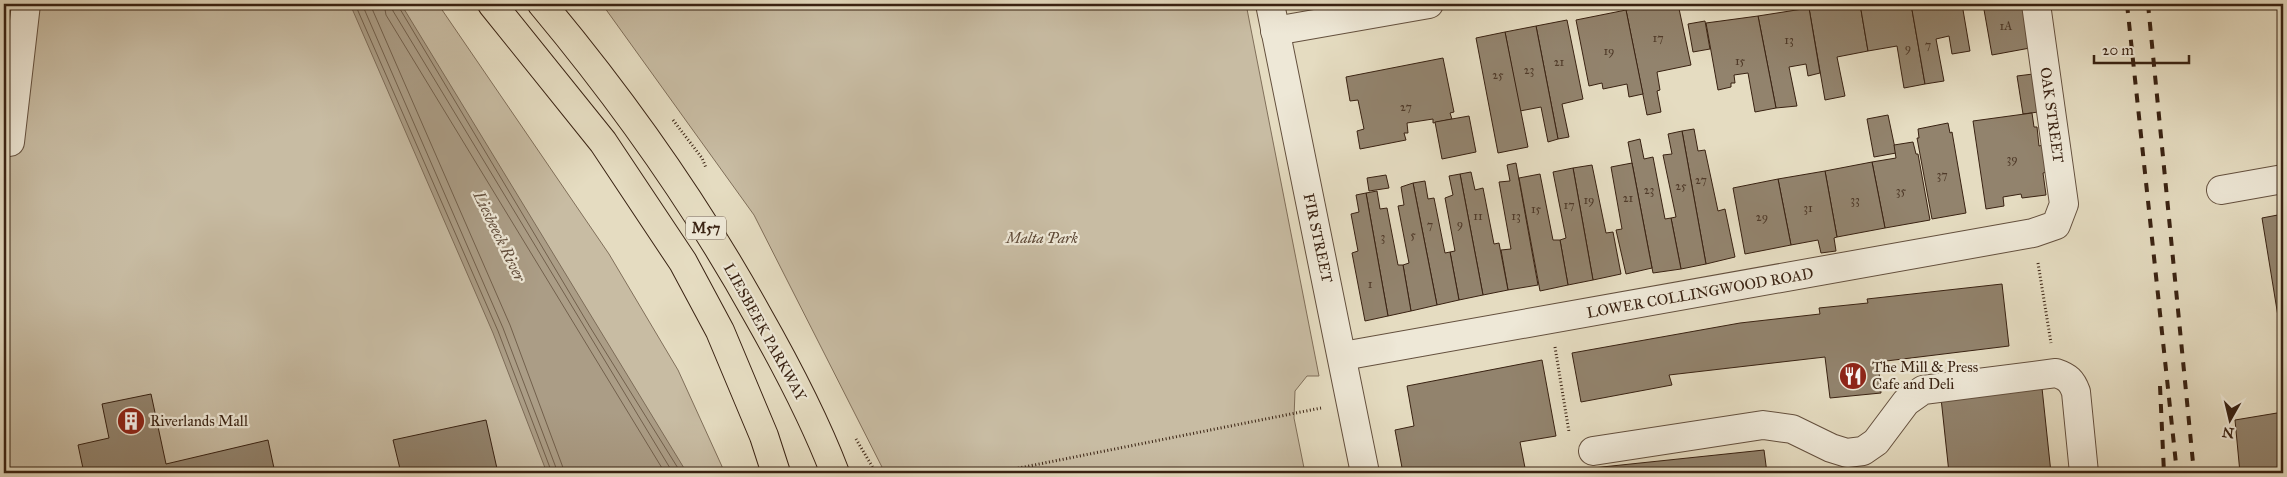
<svg xmlns="http://www.w3.org/2000/svg" width="2287" height="477" viewBox="0 0 2287 477" font-family="'IM FELL Great Primer',serif">
<style>
.green{fill:#c8bca3;stroke:#806f5a}
.water{fill:#ab9d86;stroke:#7d6c58}
.lines{fill:none;stroke-linecap:round;stroke-linejoin:round}
.shore{stroke:#72604c;stroke-width:1}
.building{fill:#92836d;stroke:#392212}
.minor-casing{stroke:#64503e;stroke-width:30}
.major-casing{stroke:#392212;stroke-width:30}
.path{stroke:#392212;stroke-width:3;stroke-dasharray:1 2.5;stroke-linecap:butt}
.minor{stroke:#eee8d7;stroke-width:28}
.major{stroke:#e5dcc1;stroke-width:28}
.rail{stroke:#392212;stroke-width:4;stroke-dasharray:9 9;stroke-linecap:butt}
.labels{text-anchor:middle;stroke-width:4.5;stroke-linejoin:round;paint-order:stroke}
.number-label{font-size:12px;fill:#4f3a29}
.shield{fill:#eee8d7;stroke:#6f5d4d;stroke-width:1}
.shield-label{font-size:14px;font-weight:bold;fill:#392212}
.street-label{font-size:15px;fill:#392212;stroke:#eee8d7}
.park-label{font-size:15px;font-style:italic;fill:#5d4836;stroke:#eee8d7}
.poi-label{font-size:15px;fill:#392212;stroke:#eee8d7;text-anchor:start}
.water-label{font-size:16px;font-style:italic;fill:#614d3b;stroke:#eee8d7}
</style>
<rect width="100%" height="100%" fill="#e5dcc1"/>
<filter id="stains"><feTurbulence type="fractalNoise" baseFrequency=".004" numOctaves="4"/><feColorMatrix values="0 0 0 0 .2 0 0 0 0 .09 0 0 0 0 .02 0 0 0 .5 -.17"/></filter>
<radialGradient id="worn" r=".72"><stop offset=".6" stop-color="#630" stop-opacity="0"/><stop offset="1" stop-color="#630" stop-opacity=".3"/></radialGradient>
<!-- green -->
<g class="green">
<polygon points="4,4 438,4 609,254 678,370 725,473 4,473"/>
<polygon points="602,4 1246,4 1319,376 1307,376 1295,391 1294,418 1305,473 885,473 754,215"/>
</g>
<!-- water -->
<polygon class="water" points="350,4 401,4 687,473 547,473 493,333"/>
<g class="lines">
<!-- shore -->
<g class="shore">
<polyline points="355,4 498,331 552,473"/>
<polyline points="362,4 503,328 558,473"/>
<polyline points="370,4 510,325 565,473"/>
<polyline points="384,4 386,15 665,473"/>
<polyline points="391,4 393,11 673,473"/>
<polyline points="397,4 590,327 681,473"/>
</g>
</g>
<!-- building -->
<g class="building">
<polygon points="1658,4 1678,4 1691,65 1657,72 1660,90 1657,91 1661,112 1647,115 1626,10"/>
<polygon points="1826,4 1860,4 1868,51 1837,57 1845,96 1825,100 1809,8"/>
<polygon points="1860,4 1911,4 1925,84 1904,88 1897,46 1868,51"/>
<polygon points="1911,4 1962,4 1970,51 1952,54 1949,36 1936,39 1944,81 1925,84"/>
<polygon points="1983,4 2022,4 2030,48 1992,55"/>
<polygon points="1809,8 1820,73 1808,76 1806,64 1789,67 1797,106 1776,108 1758,16"/>
<polygon points="1626,10 1643,94 1629,97 1627,84 1603,89 1602,83 1589,86 1576,20"/>
<polygon points="1758,16 1776,108 1755,112 1748,73 1734,75 1735,83 1731,83 1731,87 1718,90 1706,23"/>
<polygon points="1567,20 1583,99 1562,104 1569,137 1558,139 1536,26"/>
<polygon points="1705,21 1710,49 1693,52 1688,24"/>
<polygon points="1536,26 1558,139 1548,142 1541,107 1520,111 1505,32"/>
<polygon points="1505,32 1528,147 1498,153 1476,38"/>
<polygon points="1443,58 1454,112 1450,113 1452,119 1433,123 1433,119 1407,123 1408,133 1404,133 1406,140 1360,149 1357,131 1364,129 1358,100 1350,101 1346,77"/>
<polygon points="2041,73 2046,111 2023,114 2017,76"/>
<polygon points="2032,113 2034,127 2037,127 2039,146 2043,145 2047,172 2043,173 2046,195 2022,198 2021,194 2003,197 2004,206 1986,209 1973,121"/>
<polygon points="1888,115 1896,153 1874,157 1867,119"/>
<polygon points="1469,116 1476,152 1442,159 1435,122"/>
<polygon points="1948,123 1950,133 1952,132 1966,213 1932,219 1917,138 1919,138 1918,129"/>
<polygon points="1694,129 1698,151 1705,150 1718,211 1725,209 1735,257 1706,264 1682,131"/>
<polygon points="1682,131 1706,264 1681,269 1671,218 1676,217 1663,155 1672,154 1668,134"/>
<polygon points="1640,139 1644,159 1653,157 1665,219 1671,218 1681,269 1653,273 1628,142"/>
<polygon points="1913,142 1916,154 1918,154 1930,220 1885,228 1872,162 1896,158 1894,145"/>
<polygon points="1872,162 1885,228 1837,237 1825,171"/>
<polygon points="1516,163 1538,285 1508,290 1501,250 1511,249 1499,182 1510,181 1507,165"/>
<polygon points="1632,163 1652,268 1626,274 1616,230 1622,229 1611,167"/>
<polygon points="1592,165 1606,233 1613,232 1621,274 1593,280 1573,168"/>
<polygon points="1573,168 1593,280 1568,285 1560,240 1566,238 1553,172"/>
<polygon points="1825,171 1837,237 1834,238 1836,251 1821,253 1818,240 1791,245 1778,179"/>
<polygon points="1471,172 1475,190 1483,188 1494,244 1499,243 1508,290 1483,295 1460,174"/>
<polygon points="1460,174 1483,295 1459,300 1450,252 1455,251 1445,198 1453,195 1449,176"/>
<polygon points="1540,174 1553,240 1560,240 1568,285 1540,291 1519,178"/>
<polygon points="1386,175 1389,188 1369,191 1367,178"/>
<polygon points="1778,179 1791,245 1745,254 1733,188"/>
<polygon points="1425,181 1428,199 1434,198 1445,253 1450,252 1459,300 1437,305 1413,183"/>
<polygon points="1413,183 1437,305 1411,311 1403,265 1409,263 1398,206 1404,205 1401,187"/>
<polygon points="1377,191 1380,209 1387,208 1398,265 1403,265 1411,311 1388,316 1366,193"/>
<polygon points="1366,193 1388,316 1365,321 1352,253 1358,251 1351,214 1359,212 1356,195"/>
<polygon points="2283,214 2283,347 2262,218"/>
<polygon points="2002,284 2009,346 1878,362 1881,393 1830,398 1825,357 1669,375 1672,385 1581,402 1572,353 1740,323 1820,314 1819,308 1868,303 1867,299"/>
<polygon points="1542,360 1556,436 1520,442 1526,473 1403,473 1395,430 1414,426 1407,386"/>
<polygon points="2042,388 2051,473 1949,473 1941,398"/>
<polygon points="151,394 166,464 268,440 275,473 84,473 78,445 109,438 102,404"/>
<polygon points="2283,412 2283,473 2240,473 2235,420"/>
<polygon points="486,420 498,473 401,473 393,440"/>
<polygon points="1764,450 1767,473 1583,473 1583,469"/>
</g>
<g class="lines">
<defs>
<g id="minor">
<polyline points="1270,4 1365,473"/>
<polyline points="1275,31 1429,4"/>
<polyline points="10,142 26,4"/>
<polyline points="2221,190 2283,179"/>
<polyline points="1343,356 2033,233 2056,225 2064,204 2036,4"/>
<path d="M 1593,451 L 1763,425 L 1792,429 L 1831,448 L 1847,453 L 1863,451 L 1876,442 L 1906,402 L 1923,390 L 2056,373 C 2068,377 2072,381 2076,392 L 2084,473"/>
</g>
<g id="major">
<polyline points="492,4 603,142 683,262 720,331 764,436 776,473"/>
<path d="M 542,4 C 623,101 696,204 757,314 C 786,365 814,418 835,473"/>
</g>
</defs>
<!-- minor casing -->
<use href="#minor" class="minor-casing"/>
<!-- major casing -->
<use href="#major" class="major-casing"/>
<!-- path -->
<g class="path">
<polyline points="673,120 702,158 706,168"/>
<polyline points="2038,263 2051,343"/>
<polyline points="1555,347 1569,432"/>
<polyline points="856,439 876,473"/>
<polyline points="994,473 1321,408"/>
</g>
<!-- minor -->
<use href="#minor" class="minor"/>
<!-- major -->
<use href="#major" class="major"/>
<!-- rail -->
<g class="rail">
<polyline points="2127,4 2177,473"/>
<polyline points="2148,4 2194,473"/>
<polyline points="2160,386 2164,473"/>
</g>
</g>
<!-- icons -->
<defs>
<symbol id="restaurant-disc" viewBox="-11 -11 22 22"><circle r="9.5" fill="#8f2418" stroke="#eee8d7"/><path d="M-5-6h1v4h1v-4h1v4h1v-4h1v5L-1.5 .5V6h-2V.5L-5-1ZM5-6V6H3V1.5H1.5Q1.5-4 5-6Z" fill="#fff"/></symbol>
<symbol id="building-disc" viewBox="-11 -11 22 22"><circle r="9.5" fill="#8f2418" stroke="#eee8d7"/><path d="M-4-6H4V6H1V3H-1V6H-4ZM-2.5-4.3h1.7v1.8h-1.7ZM.8-4.3h1.7v1.8H.8ZM-2.5-1h1.7V.8h-1.7ZM.8-1h1.7V.8H.8Z" fill="#fff"/></symbol>
</defs>
<g fill-rule="evenodd">
<use href="#restaurant-disc" x="1837" y="360" width="32" height="32"/>
<use href="#building-disc" x="115" y="405" width="32" height="32"/>
</g>
<g class="labels">
<!-- number labels -->
<g class="number-label">
<text x="2006" y="30">1A</text>
<text x="1658" y="42">17</text>
<text x="1789" y="44">13</text>
<text x="1928" y="49">7</text>
<text x="1908" y="52">9</text>
<text x="1609" y="55">19</text>
<text x="1740" y="65">15</text>
<text x="1559" y="66">21</text>
<text x="1529" y="74">23</text>
<text x="1498" y="79">25</text>
<text x="1406" y="111">27</text>
<text x="2012" y="163">39</text>
<text x="1942" y="179">37</text>
<text x="1701" y="184">27</text>
<text x="1681" y="190">25</text>
<text x="1649" y="194">23</text>
<text x="1901" y="195">35</text>
<text x="1628" y="202">21</text>
<text x="1589" y="204">19</text>
<text x="1855" y="204">33</text>
<text x="1569" y="209">17</text>
<text x="1808" y="212">31</text>
<text x="1536" y="213">15</text>
<text x="1478" y="220">11</text>
<text x="1516" y="220">13</text>
<text x="1762" y="221">29</text>
<text x="1460" y="228">9</text>
<text x="1430" y="229">7</text>
<text x="1413" y="239">5</text>
<text x="1383" y="241">3</text>
<text x="1370" y="288">1</text>
</g>
<!-- shield labels -->
<rect class="shield" x="686" y="216.5" width="40" height="23" rx="4"/>
<g class="shield-label">
<text x="706" y="233">M57</text>
</g>
<!-- street labels -->
<g class="street-label">
<text transform="translate(2052 115) rotate(82)" y="5">OAK STREET</text>
<text transform="translate(1318 238) rotate(78)" y="5">FIR STREET</text>
<text transform="translate(1700 293) rotate(-10)" y="5">LOWER COLLINGWOOD ROAD</text>
<text transform="translate(765 332) rotate(61)" y="5">LIESBEEK PARKWAY</text>
</g>
<!-- park labels -->
<g class="park-label">
<text x="1042" y="243">Malta Park</text>
</g>
<!-- poi labels -->
<g class="poi-label">
<text x="1872" y="372">The Mill &amp; Press<tspan x="1872" dy="17">Cafe and Deli</tspan></text>
<text x="150" y="426">Riverlands Mall</text>
</g>
<!-- water labels -->
<g class="water-label">
<text transform="translate(500 236) rotate(64)" y="6">Liesbeeck River</text>
</g>
</g>
<!-- margin -->
<rect width="2287" height="477" fill="none" stroke="#e5dcc1" stroke-width="20"/>
<rect x="5" y="5" width="2277" height="467" fill="none" stroke="#392212" stroke-width="2.5"/>
<rect x="10" y="10" width="2267" height="457" fill="none" stroke="#392212"/>
<!-- north arrow -->
<g transform="translate(2230 420) rotate(188)" stroke="#eee8d7" stroke-width="4" paint-order="stroke">
<path d="M0-4L9 19L0 12L-9 19Z" fill="#392212"/>
<text y="-8" font-size="14" font-weight="bold" text-anchor="middle" fill="#392212">N</text>
</g>
<!-- scale -->
<path d="M2094 55v8h95v-8" fill="none" stroke="#392212" stroke-width="2.5"/>
<text x="2102" y="55" font-size="15" fill="#392212" stroke="#eee8d7" stroke-width="4" paint-order="stroke">20 m</text>
<rect width="100%" height="100%" filter="url(#stains)"/>
<rect width="100%" height="100%" fill="url(#worn)"/>
</svg>
